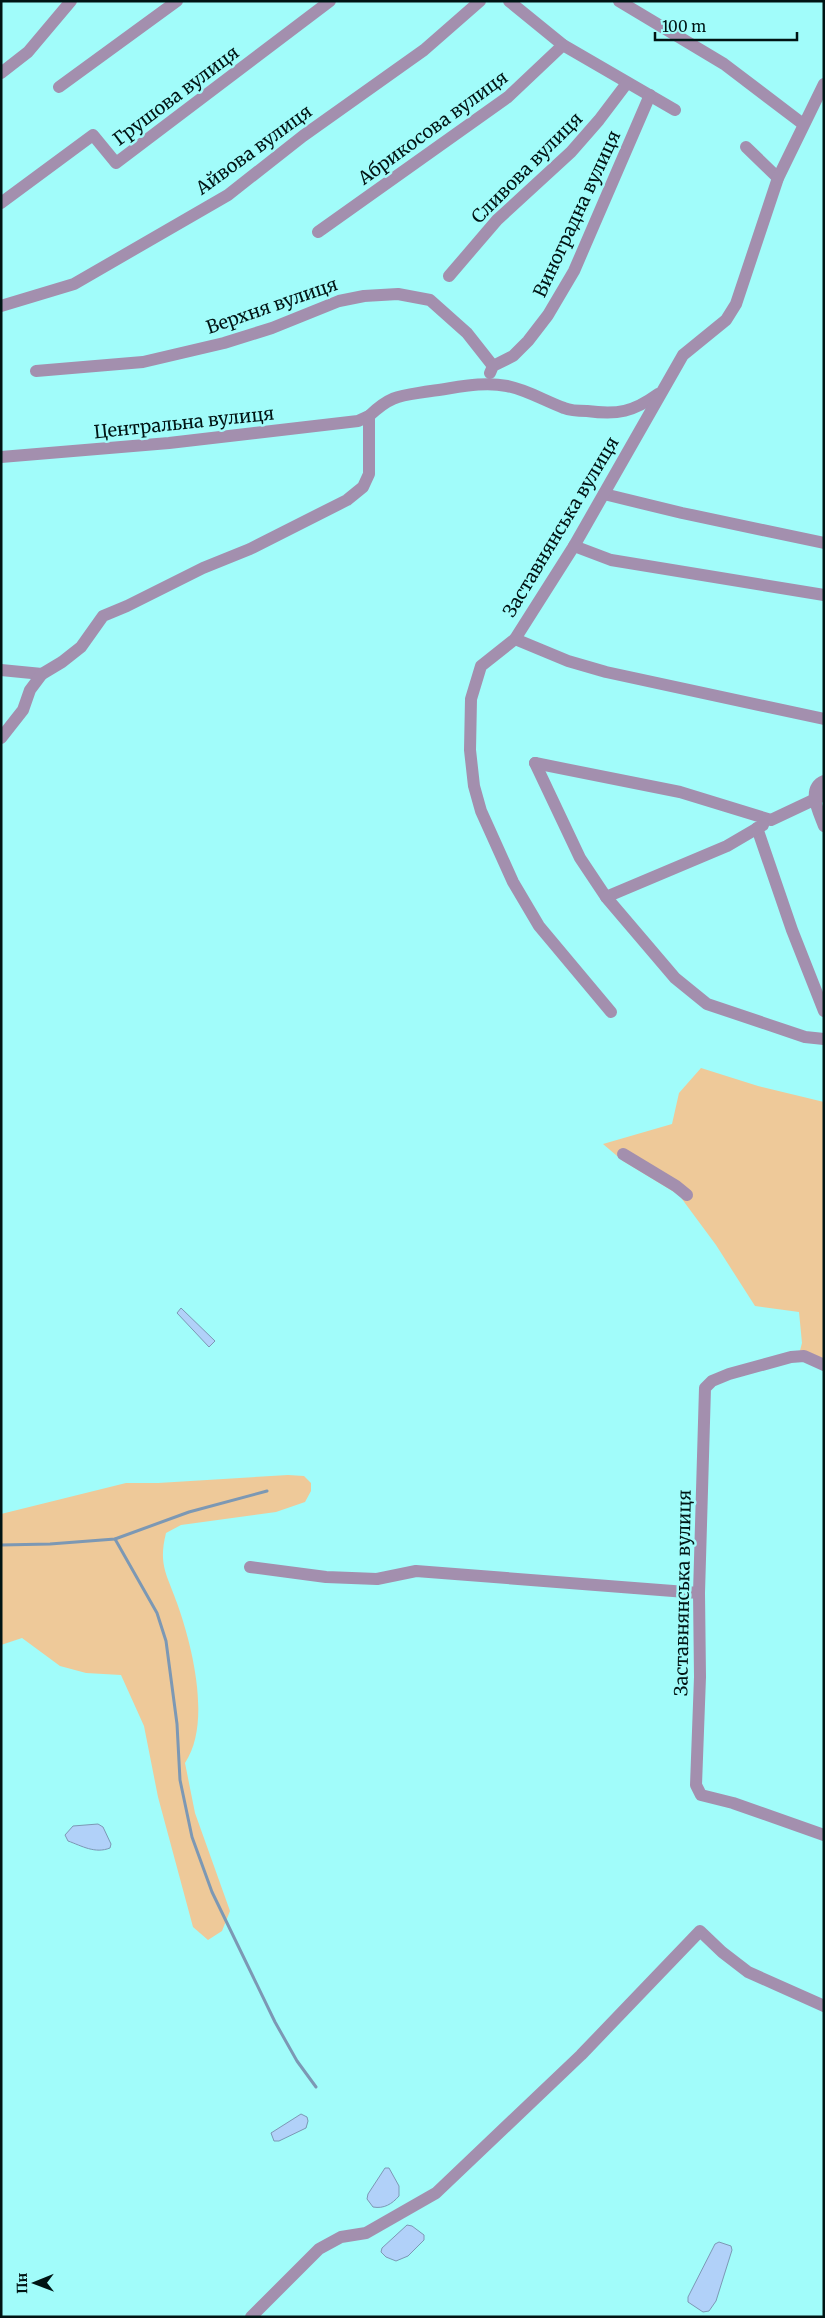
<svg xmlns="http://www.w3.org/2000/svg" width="825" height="2318" viewBox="0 0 825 2318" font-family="Merriweather,serif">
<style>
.green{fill:#eec999}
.water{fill:#b1d1f9;stroke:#7c98b4}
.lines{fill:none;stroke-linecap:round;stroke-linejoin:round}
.stream{stroke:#7c98b4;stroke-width:3}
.minor{stroke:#a38fae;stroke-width:12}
.labels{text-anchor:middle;stroke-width:5;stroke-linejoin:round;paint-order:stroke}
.street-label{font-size:18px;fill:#001414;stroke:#a1fcfa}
</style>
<rect width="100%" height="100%" fill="#a1fcfa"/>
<!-- green -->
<g class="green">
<polygon points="701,1068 758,1086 824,1102 824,1365 798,1358 802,1343 799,1312 755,1306 716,1245 679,1195 623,1161 603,1144 672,1124 679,1093"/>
<path d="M 288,1475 L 304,1476 L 311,1483 L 311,1491 L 305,1502 L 276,1512 L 181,1525 L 166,1533 C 158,1565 167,1574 177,1603 C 192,1645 212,1723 185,1763 L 195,1813 L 230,1911 L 222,1931 L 208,1940 L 193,1927 L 158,1797 L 144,1726 L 121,1675 L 86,1673 L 60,1666 L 22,1638 L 1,1645 L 1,1514 L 126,1483 L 158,1483 Z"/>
</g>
<!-- water -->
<g class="water">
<polygon points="181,1308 215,1341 209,1347 177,1313"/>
<path d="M 98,1824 L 103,1827 L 111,1844 L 110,1848 C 95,1854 82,1846 68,1841 L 65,1835 L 73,1826 Z"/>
<polygon points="301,2114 307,2117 308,2121 306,2128 279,2141 274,2141 271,2133"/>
<path d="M 385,2168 L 389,2168 L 399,2186 L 399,2196 C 392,2204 384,2209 373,2207 L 367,2199 L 368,2194 Z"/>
<polygon points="407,2225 412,2226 424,2235 424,2240 408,2256 396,2261 386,2257 381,2252 382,2248"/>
<polygon points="719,2242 731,2246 732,2250 716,2301 709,2311 703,2312 688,2302 688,2297 715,2244"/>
</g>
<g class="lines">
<!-- stream -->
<g class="stream">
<polyline points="115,1539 157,1613 166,1641 177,1724 180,1780 192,1837 212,1892 275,2022 297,2061 316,2087"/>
<polyline points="1,1545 50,1544 115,1539 189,1512 267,1491"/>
</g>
<!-- minor -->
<g class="minor">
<polyline points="509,1 563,45 675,110"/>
<polyline points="619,1 724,64 803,124"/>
<polyline points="1,73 28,52 71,1"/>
<polyline points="59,87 177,1"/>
<polyline points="746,147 778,178"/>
<polyline points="1,203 93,135 116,163 330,1"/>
<polyline points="318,232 508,97 563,45"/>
<polyline points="449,276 497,220 571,152 599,120 627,83"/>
<polyline points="1,306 74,284 228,195 303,136 424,50 480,1"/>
<polyline points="36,371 143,362 224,343 272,328 339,301 364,296 398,294 430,300 467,333 493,366"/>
<polyline points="490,373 493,366 513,356 528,341 548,315 574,271 650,95"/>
<polyline points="1,457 169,443 358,421 369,416"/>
<polyline points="604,494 682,513 824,543"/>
<polyline points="574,546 611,560 824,595"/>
<polyline points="515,639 568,661 606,672 824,719"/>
<polyline points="1,670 42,674"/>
<path d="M 1,738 L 23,710 L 30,690 L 42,674 L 62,662 L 81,647 L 103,616 L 127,606 L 203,568 L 250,549 L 347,500 L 363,487 L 369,474 L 369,416 C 392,394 401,396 431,391 C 456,388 481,381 507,386 C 527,390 545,401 564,408 C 571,411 579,411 587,411 C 618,415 633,412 658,394"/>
<polyline points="535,763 580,858 606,897 675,978 707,1004 805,1037 824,1039"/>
<polyline points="535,763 680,792 771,820 824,795"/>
<path d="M 824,781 C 806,789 819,812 824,826"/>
<polyline points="757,828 792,930 824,1011"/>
<polyline points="606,897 727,846 763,825"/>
<polyline points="611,1012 539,926 513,882 481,811 474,786 470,750 471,699 481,666 515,639 574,546 683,355 726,320 736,304 778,178 824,84"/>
<polyline points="623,1154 676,1186 687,1195"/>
<polyline points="824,1365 804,1356 791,1357 729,1374 712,1381 705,1388 699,1593 700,1677 696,1785 701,1795 733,1803 824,1835"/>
<polyline points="250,1567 326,1577 377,1579 416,1571 699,1593"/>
<polyline points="251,2317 319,2249 341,2237 366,2233 436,2193 581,2055 700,1931 722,1952 748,1972 824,2006"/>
</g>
</g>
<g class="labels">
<!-- street labels -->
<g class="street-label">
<text transform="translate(176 96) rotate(-37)" y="6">Грушова вулиця</text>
<text transform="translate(433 128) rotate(-36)" y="6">Абрикосова вулиця</text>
<text transform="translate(254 150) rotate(-36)" y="6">Айвова вулиця</text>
<text transform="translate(527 168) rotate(-45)" y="6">Сливова вулиця</text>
<text transform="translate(577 214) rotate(-65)" y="6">Виноградна вулиця</text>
<text transform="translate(272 306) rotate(-19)" y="6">Верхня вулиця</text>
<text transform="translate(184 423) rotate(-6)" y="6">Центральна вулиця</text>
<text transform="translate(561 527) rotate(-59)" y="6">Заставнянська вулиця</text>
<text transform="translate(683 1593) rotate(-89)" y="6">Заставнянська вулиця</text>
</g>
</g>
<!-- border -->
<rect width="825" height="2318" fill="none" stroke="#001414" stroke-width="5"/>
<!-- north arrow -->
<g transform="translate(35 2283) rotate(269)" stroke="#a1fcfa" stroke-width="4" paint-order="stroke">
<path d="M0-4L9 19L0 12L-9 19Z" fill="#001414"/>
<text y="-8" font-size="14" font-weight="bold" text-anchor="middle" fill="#001414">Пн</text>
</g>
<!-- scale -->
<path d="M655 32v8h142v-8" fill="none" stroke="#001414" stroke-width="2.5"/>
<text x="662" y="32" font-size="15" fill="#001414" stroke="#a1fcfa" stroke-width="4" paint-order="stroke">100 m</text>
</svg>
